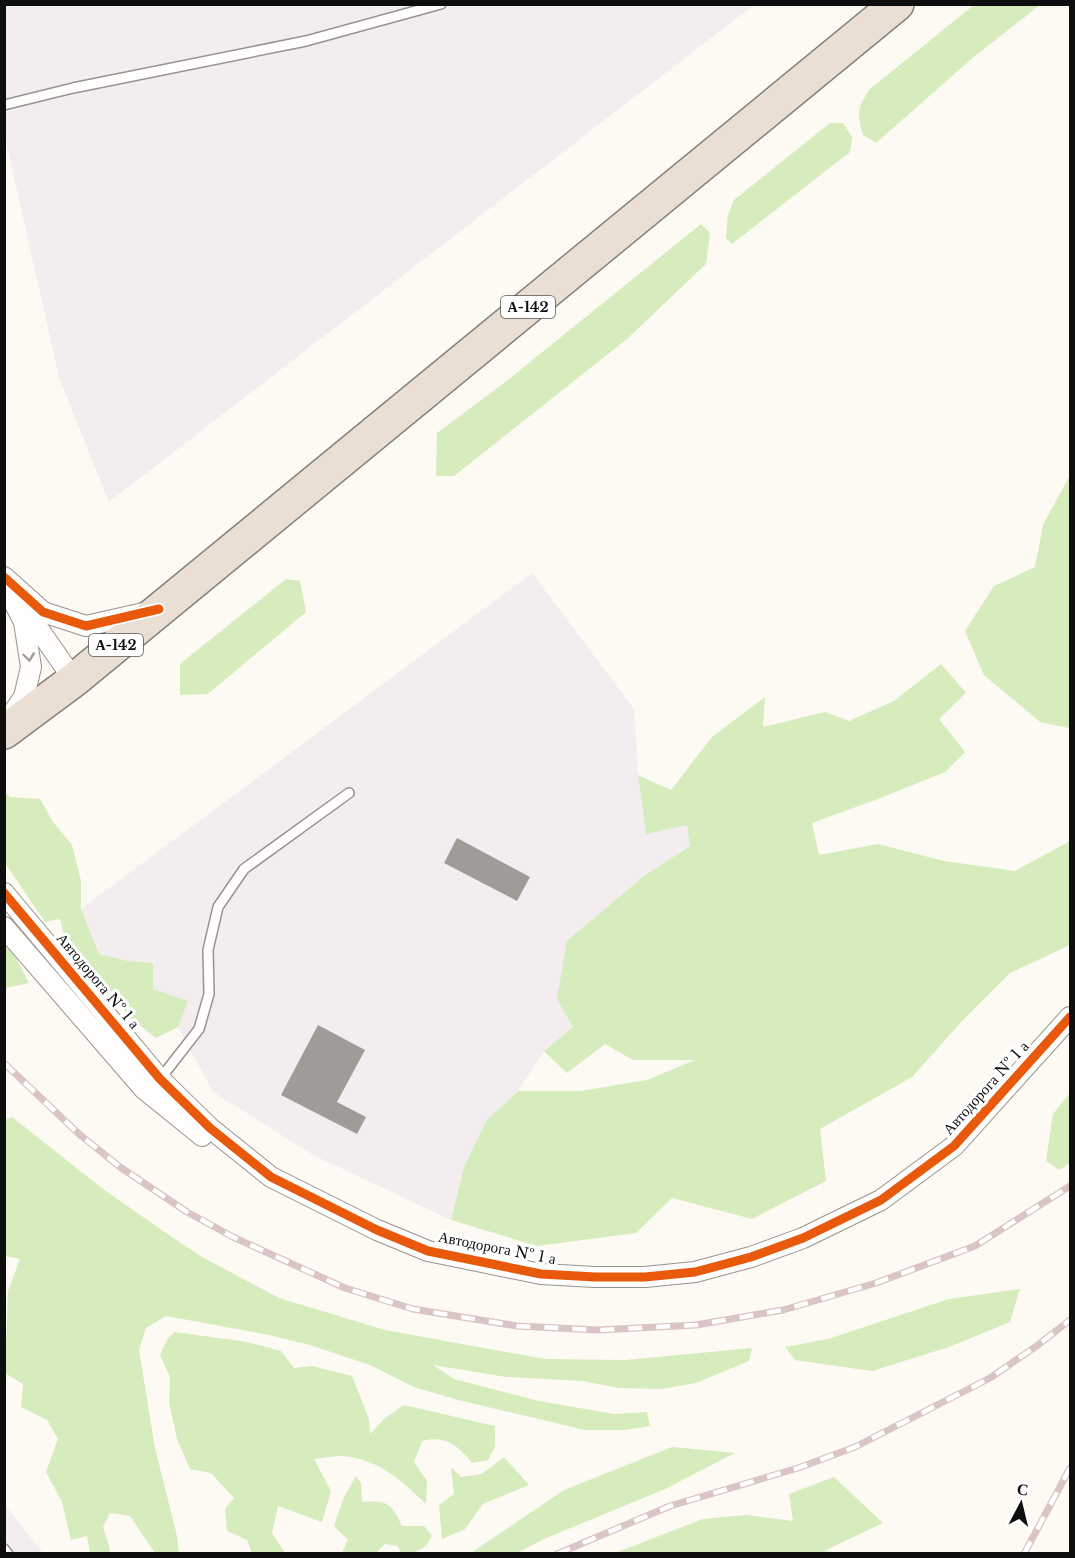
<svg xmlns="http://www.w3.org/2000/svg" width="1075" height="1558" viewBox="0 0 1075 1558" font-family="'Libre Baskerville',serif">
<style>
.industrial{fill:#f3edf0}
.forest{fill:#d6ecbd}
.building{fill:#9f9c98}
.lines{fill:none;stroke-linecap:round;stroke-linejoin:round}
.lane-casing{stroke:#959491;stroke-width:12}
.street-casing{stroke:#959491;stroke-width:22}
.highway-casing{stroke:#82827e;stroke-width:36}
.lane{stroke:#fffefd;stroke-width:9}
.street{stroke:#fffefd;stroke-width:20}
.highway{stroke:#ebdfd4;stroke-width:33}
.rail-casing{stroke:#dac4c4;stroke-width:7}
.rail{stroke:#fff;stroke-width:4.5;stroke-dasharray:14;stroke-linecap:butt}
.cycleway-casing{stroke:#fff;stroke-width:13}
.cycleway{stroke:#e8590c;stroke-width:9}
.oneway{stroke:#9f9e9d}
.labels{text-anchor:middle;stroke-width:6;stroke-linejoin:round;paint-order:stroke}
.shield{fill:#fff;stroke:#565656;stroke-width:1.5}
.shield-label{font-size:14px;font-weight:bold;fill:#0e0e0e}
.street-label{font-size:15px;fill:#0e0e0e;stroke:#fff}
</style>
<rect width="100%" height="100%" fill="#fcfaf2"/>
<!-- industrial -->
<g class="industrial">
<polygon points="4,5 754,5 109,502 59,377 5,137"/>
<polygon points="532,573 634,709 638,775 646,834 687,825 690,846 644,876 573,1027 544,1051 518,1091 486,1121 464,1167 451,1220 315,1156 213,1092 178,1027 187,1001 153,989 153,963 128,961 99,954 81,909"/>
<polygon points="5,1505 43,1553 5,1553"/>
</g>
<!-- forest -->
<g class="forest">
<path d="M 975,4 L 1040,5 L 975,56 L 876,143 L 863,135 C 857,114 857,107 870,89 Z"/>
<polygon points="830,123 843,123 852,137 850,152 732,244 726,238 728,215 734,200"/>
<polygon points="701,224 710,233 706,264 627,339 454,476 436,476 437,433 504,383"/>
<polygon points="1070,475 1070,725 1068,728 1040,722 984,675 965,631 994,586 1035,567 1043,525"/>
<polygon points="286,579 300,581 306,612 208,694 180,695 180,664"/>
<polygon points="941,664 966,693 939,719 965,752 945,772 878,799 812,823 819,855 878,844 944,861 1015,871 1070,841 1070,945 1010,973 963,1020 912,1077 820,1129 826,1181 752,1219 672,1198 636,1233 537,1246 451,1220 464,1167 486,1121 518,1091 581,1091 647,1080 695,1060 633,1060 605,1044 567,1073 544,1051 573,1027 557,999 567,941 644,876 690,846 687,825 646,834 638,775 671,790 712,737 765,697 763,727 825,712 849,721 894,701"/>
<polygon points="4,792 11,797 40,799 53,822 72,845 81,881 81,909 99,954 128,961 153,963 153,989 188,1001 178,1027 156,1038 128,1016 100,975 67,947 60,919 45,922 5,863"/>
<polygon points="4,945 15,956 29,983 5,988"/>
<polygon points="1070,1093 1070,1163 1059,1170 1046,1161 1053,1114"/>
<polygon points="12,1117 103,1189 166,1233 202,1257 279,1298 385,1330 545,1359 625,1360 752,1348 749,1361 696,1383 661,1389 619,1388 583,1381 506,1377 433,1365 454,1379 539,1401 614,1414 647,1412 650,1426 625,1430 585,1430 458,1400 414,1387 370,1365 310,1345 269,1335 166,1316 146,1328 139,1350 155,1448 177,1536 179,1553 155,1553 130,1516 110,1513 103,1527 110,1549 109,1553 90,1553 87,1536 71,1540 62,1502 46,1472 58,1439 47,1420 21,1407 23,1384 5,1373 8,1291 20,1259 5,1256 5,1119"/>
<polygon points="1020,1289 1010,1322 949,1347 872,1371 795,1360 785,1347 828,1339 949,1299"/>
<path d="M 175,1332 L 247,1342 L 281,1351 L 294,1368 L 312,1366 L 352,1376 L 369,1419 L 370,1434 L 384,1419 L 404,1405 L 495,1426 L 495,1447 L 488,1460 L 472,1463 C 458,1446 446,1435 422,1441 L 414,1462 L 427,1481 L 426,1504 C 401,1480 379,1459 342,1456 C 333,1456 323,1458 314,1459 L 331,1491 L 322,1522 L 278,1506 L 272,1533 L 285,1553 L 252,1553 L 247,1540 L 227,1531 L 225,1509 L 234,1498 L 211,1473 L 190,1469 L 177,1439 L 169,1402 L 170,1377 L 160,1355 L 168,1338 Z"/>
<polygon points="672,1447 735,1453 665,1489 544,1539 517,1553 471,1553 564,1490"/>
<polygon points="504,1457 529,1485 483,1504 465,1529 442,1539 439,1505 454,1494 451,1467 461,1477 482,1474"/>
<path d="M 356,1476 L 361,1483 L 362,1502 C 388,1500 391,1503 402,1526 L 424,1526 L 432,1536 C 426,1549 416,1554 401,1553 L 398,1546 L 385,1544 L 376,1553 L 342,1553 L 348,1540 L 334,1526 L 344,1497 Z"/>
<polygon points="834,1477 883,1523 824,1551 841,1553 615,1553 703,1519 746,1515 793,1521 789,1494"/>
</g>
<!-- building -->
<g class="building">
<polygon points="457,838 530,877 517,901 444,863"/>
<polygon points="318,1025 365,1050 337,1102 366,1117 357,1134 281,1095"/>
</g>
<g class="lines">
<defs>
<g id="lane">
<polyline points="4,105 73,88 306,41 441,4"/>
<polyline points="160,1079 199,1029 209,994 208,950 218,907 244,869 349,793"/>
<polyline points="4,1549 8,1554"/>
</g>
<g id="street">
<polyline points="4,577 43,612 86,626 148,612"/>
<polyline points="4,583 24,622 31,667 24,697 10,717"/>
<polyline points="24,608 74,680"/>
<polyline points="4,893 160,1079 210,1128 271,1177 377,1230 428,1251 541,1274 595,1277 645,1277 695,1272 751,1257 803,1238 881,1200 954,1146 1070,1017"/>
<polyline points="4,927 144,1089 202,1136"/>
</g>
<polyline id="highway" points="4,732 74,680 897,4"/>
</defs>
<!-- lane casing -->
<use href="#lane" class="lane-casing"/>
<!-- street casing -->
<use href="#street" class="street-casing"/>
<!-- highway casing -->
<use href="#highway" class="highway-casing"/>
<!-- lane -->
<use href="#lane" class="lane"/>
<!-- street -->
<use href="#street" class="street"/>
<!-- highway -->
<use href="#highway" class="highway"/>
<defs>
<g id="rail">
<polyline points="4,1063 79,1134 120,1167 187,1212 233,1237 345,1288 413,1309 517,1326 598,1330 696,1325 783,1310 876,1283 975,1246 1070,1186"/>
<polyline points="557,1554 670,1506 798,1468 855,1447 990,1378 1038,1345 1070,1320"/>
<polyline points="1024,1554 1070,1468"/>
</g>
</defs>
<!-- rail casing -->
<use href="#rail" class="rail-casing"/>
<!-- rail -->
<use href="#rail" class="rail"/>
<defs>
<g id="cycleway">
<polyline points="4,577 43,612 86,626 159,609"/>
<polyline points="4,893 160,1079 210,1128 271,1177 377,1230 428,1251 541,1274 595,1277 645,1277 695,1272 751,1257 803,1238 881,1200 954,1146 1070,1017"/>
</g>
</defs>
<!-- cycleway casing -->
<use href="#cycleway" class="cycleway-casing"/>
<!-- cycleway -->
<use href="#cycleway" class="cycleway"/>
</g>
<!-- one-way arrows -->
<defs><path id="oneway-chevron" d="M-2-3.5L2.5 0L-2 3.5" fill="none" stroke-width="1.6" stroke-linecap="round" stroke-linejoin="round" transform="scale(1.5)"/></defs>
<use class="oneway" href="#oneway-chevron" transform="translate(29 657) rotate(82)"/>
<g class="labels">
<!-- shield labels -->
<g class="shield">
<rect x="501" y="296" width="54" height="22" rx="4.5"/>
<rect x="89" y="634" width="54" height="22" rx="4.5"/>
</g>
<g class="shield-label">
<text x="528" y="312">А-142</text>
<text x="116" y="650">А-142</text>
</g>
<!-- street labels -->
<g class="street-label">
<text transform="translate(98 981) rotate(50)" y="5">Автодорога № 1 а</text>
<text transform="translate(986 1088) rotate(-48)" y="5">Автодорога № 1 а</text>
<text transform="translate(497 1248) rotate(11)" y="5">Автодорога № 1 а</text>
</g>
</g>
<!-- border -->
<rect width="1075" height="1558" fill="none" stroke="#0e0e0e" stroke-width="12"/>
<!-- north arrow -->
<g transform="translate(1021 1504) rotate(7)" stroke="#ffffff" stroke-width="4.5" paint-order="stroke">
<path d="M0-4.5L10 22L0 15L-10 22Z" fill="#0e0e0e"/>
<text y="-9" font-size="16" font-weight="bold" text-anchor="middle" fill="#0e0e0e">С</text>
</g>
</svg>
